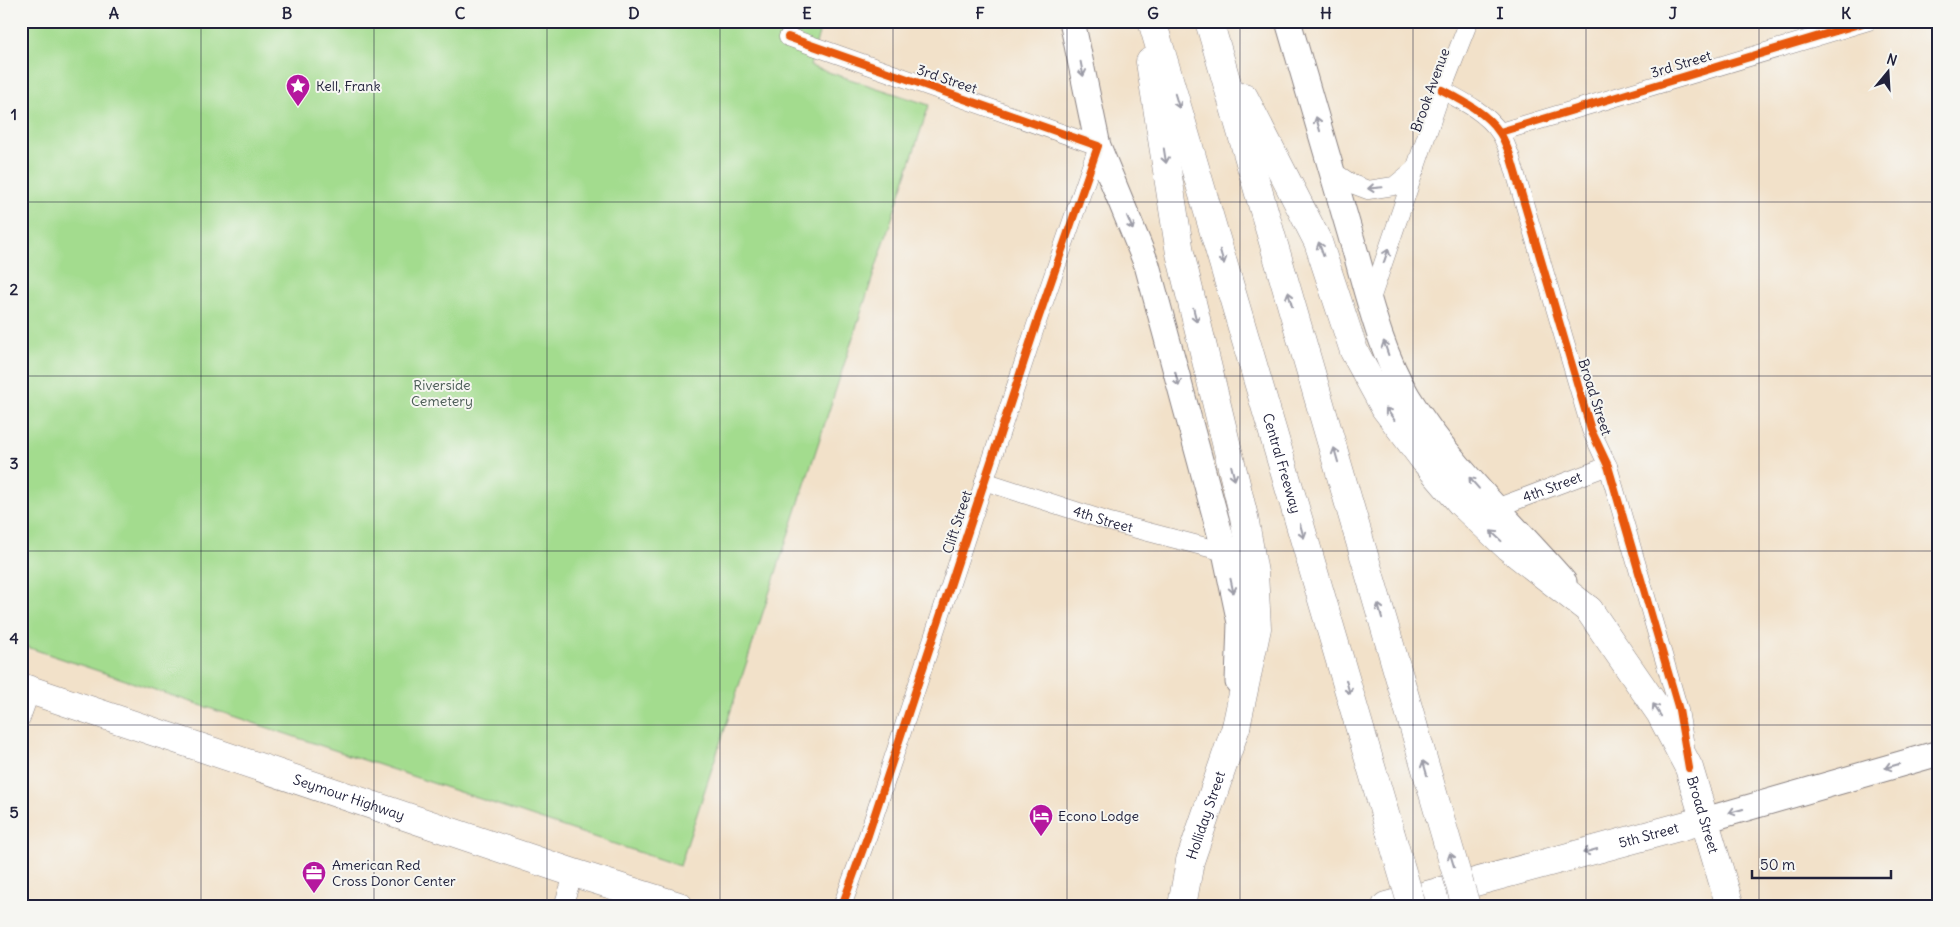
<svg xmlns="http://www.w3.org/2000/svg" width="1960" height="927" viewBox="0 0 1960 927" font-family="Delius,sans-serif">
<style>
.green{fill:#a3dc8e;stroke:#627f64}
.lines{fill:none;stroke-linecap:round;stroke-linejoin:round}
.street-casing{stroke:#8a8282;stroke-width:19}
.secondary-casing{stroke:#8a8282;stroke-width:27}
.primary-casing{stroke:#8a8282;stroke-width:29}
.highway-casing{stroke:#8a8282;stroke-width:29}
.street{stroke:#fff;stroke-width:18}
.secondary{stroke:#fff;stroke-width:25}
.primary{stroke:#fff;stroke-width:28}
.highway{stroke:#fff;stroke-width:28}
.highway-bridge-casing{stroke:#8a8282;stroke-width:29;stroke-linecap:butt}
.highway-bridge{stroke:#fff;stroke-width:28}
.cycleway-casing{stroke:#f6f6f2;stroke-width:11}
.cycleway{stroke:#e8590c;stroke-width:8}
.oneway{stroke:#9c9ca7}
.grid{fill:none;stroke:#22223b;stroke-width:1;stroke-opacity:0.55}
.labels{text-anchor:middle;stroke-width:4;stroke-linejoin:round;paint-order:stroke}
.street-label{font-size:14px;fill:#22223b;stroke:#f6f6f2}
.poi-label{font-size:14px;fill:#22223b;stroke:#f6f6f2;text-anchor:start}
.park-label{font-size:14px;fill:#495a54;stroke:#f6f6f2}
.neatline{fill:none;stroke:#22223b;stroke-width:2}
.grid-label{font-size:16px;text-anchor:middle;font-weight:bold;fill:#22223b}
</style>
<rect width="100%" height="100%" fill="#f6f6f2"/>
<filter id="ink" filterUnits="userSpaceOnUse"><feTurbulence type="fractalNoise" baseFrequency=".02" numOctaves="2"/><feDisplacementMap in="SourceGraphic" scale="10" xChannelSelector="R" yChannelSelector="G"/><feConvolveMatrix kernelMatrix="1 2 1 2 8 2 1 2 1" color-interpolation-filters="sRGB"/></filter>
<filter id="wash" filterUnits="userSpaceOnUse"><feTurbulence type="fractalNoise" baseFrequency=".0096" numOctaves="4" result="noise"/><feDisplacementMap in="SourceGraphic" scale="20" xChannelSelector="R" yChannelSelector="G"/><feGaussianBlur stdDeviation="1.12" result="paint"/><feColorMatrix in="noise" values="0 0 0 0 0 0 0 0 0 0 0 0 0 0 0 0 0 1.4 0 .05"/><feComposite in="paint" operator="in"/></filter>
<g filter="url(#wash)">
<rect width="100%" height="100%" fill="#f2e1c9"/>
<!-- green -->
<polygon class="green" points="21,21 822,21 810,66 929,105 680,866 21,645"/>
</g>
<g filter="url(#ink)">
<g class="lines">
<defs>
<g id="street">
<polyline points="788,37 1098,146 1036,325 868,835 842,906"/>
<path d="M 1442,90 C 1463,101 1487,113 1500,133 C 1504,139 1507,148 1510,155 L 1591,430 L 1608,466 L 1679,710 L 1685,746"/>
<polyline points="1500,132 1869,21"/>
<polyline points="1331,170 1352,184 1368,190 1394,186 1416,168"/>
<polyline points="1370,302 1442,90 1469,21"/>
<path id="s1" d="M 984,481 L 1110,522 L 1225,552"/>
<path id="s2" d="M 1496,508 L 1608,466"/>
<polyline points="21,718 31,690"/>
<polyline points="563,906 574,873"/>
</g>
<g id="secondary">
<polyline points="1072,21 1098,146 1147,265 1225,552 1240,623 1238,682"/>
<path d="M 1288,21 C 1310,96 1332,172 1354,247 C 1368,296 1381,353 1408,397 C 1450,466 1511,521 1564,582"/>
<polyline points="1705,820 1939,753"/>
</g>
<g id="primary">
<path id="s3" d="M 1589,610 L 1660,713 L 1689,768 L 1730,906"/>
<path id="s4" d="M 21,687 L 574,873 L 679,906"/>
<path id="s5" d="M 1182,906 L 1190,861 L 1236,727"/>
<path id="s6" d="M 1386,906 L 1705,820"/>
</g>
<g id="highway">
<path id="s7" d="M 1152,21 L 1390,831"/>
<polyline points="1209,21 1439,814"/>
<polyline points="1150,62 1180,253 1244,517 1254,573 1257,628 1236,727"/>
<polyline points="1244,97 1318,242 1354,351 1385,408 1425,461 1461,503 1508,547 1589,610"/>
</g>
</defs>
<!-- street casing -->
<use href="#street" class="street-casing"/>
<!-- secondary casing -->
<use href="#secondary" class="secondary-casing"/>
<!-- primary casing -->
<use href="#primary" class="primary-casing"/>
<!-- highway casing -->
<use href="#highway" class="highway-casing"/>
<!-- street -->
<use href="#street" class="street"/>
<!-- secondary -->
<use href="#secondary" class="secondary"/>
<!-- primary -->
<use href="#primary" class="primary"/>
<!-- highway -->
<use href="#highway" class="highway"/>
<defs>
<g id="highway-bridge">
<polyline points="1439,814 1466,906"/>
<polyline points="1390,831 1412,906"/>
</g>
</defs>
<!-- highway-bridge casing -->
<use href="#highway-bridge" class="highway-bridge-casing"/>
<!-- highway-bridge -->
<use href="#highway-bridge" class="highway-bridge"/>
<defs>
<g id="cycleway">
<polyline points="788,37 1098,146 1036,325 868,835 842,906"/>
<path d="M 1442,90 C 1463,101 1487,113 1500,133 C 1504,139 1507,148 1510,155 L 1591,430 L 1608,466 L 1679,710 L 1689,768"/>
<polyline points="1500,132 1869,21"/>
</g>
</defs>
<!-- cycleway casing -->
<use href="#cycleway" class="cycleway-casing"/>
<!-- cycleway -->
<use href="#cycleway" class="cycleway"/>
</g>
<!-- one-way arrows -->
<defs><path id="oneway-shaft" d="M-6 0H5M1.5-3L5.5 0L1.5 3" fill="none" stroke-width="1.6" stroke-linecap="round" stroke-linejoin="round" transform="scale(1.25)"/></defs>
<g class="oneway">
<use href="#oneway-shaft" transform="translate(1082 69) rotate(79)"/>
<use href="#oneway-shaft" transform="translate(1177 101) rotate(73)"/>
<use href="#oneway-shaft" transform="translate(1318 124) rotate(-106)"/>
<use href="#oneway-shaft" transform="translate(1165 156) rotate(81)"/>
<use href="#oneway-shaft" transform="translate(1375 188) rotate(175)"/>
<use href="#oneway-shaft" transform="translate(1130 223) rotate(67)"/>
<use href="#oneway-shaft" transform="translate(1321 249) rotate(-109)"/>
<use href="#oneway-shaft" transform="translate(1386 256) rotate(-71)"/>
<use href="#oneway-shaft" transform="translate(1222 257) rotate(74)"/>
<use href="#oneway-shaft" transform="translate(1290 299) rotate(-106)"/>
<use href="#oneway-shaft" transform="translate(1195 315) rotate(76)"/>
<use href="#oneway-shaft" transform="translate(1386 348) rotate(-109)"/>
<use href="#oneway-shaft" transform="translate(1177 379) rotate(75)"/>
<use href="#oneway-shaft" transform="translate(1390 414) rotate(-126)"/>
<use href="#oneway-shaft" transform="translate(1336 455) rotate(-106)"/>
<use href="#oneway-shaft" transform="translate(1233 473) rotate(76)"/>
<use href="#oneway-shaft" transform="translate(1474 483) rotate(-131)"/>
<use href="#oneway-shaft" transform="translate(1302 531) rotate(74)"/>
<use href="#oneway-shaft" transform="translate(1496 536) rotate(-137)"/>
<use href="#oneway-shaft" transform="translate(1232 586) rotate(78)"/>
<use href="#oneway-shaft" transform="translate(1380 611) rotate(-106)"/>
<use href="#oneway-shaft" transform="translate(1348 687) rotate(74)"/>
<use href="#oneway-shaft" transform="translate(1657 710) rotate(-123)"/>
<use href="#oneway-shaft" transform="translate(1892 766) rotate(164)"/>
<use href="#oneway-shaft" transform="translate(1425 768) rotate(-106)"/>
<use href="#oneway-shaft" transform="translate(1736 811) rotate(164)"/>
<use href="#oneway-shaft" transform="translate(1590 851) rotate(165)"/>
<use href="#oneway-shaft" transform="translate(1452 860) rotate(-107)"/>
</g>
</g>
<!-- grid -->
<path class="grid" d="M 201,21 L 201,906M 374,21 L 374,906M 547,21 L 547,906M 720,21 L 720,906M 893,21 L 893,906M 1067,21 L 1067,906M 1240,21 L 1240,906M 1413,21 L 1413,906M 1586,21 L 1586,906M 1759,21 L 1759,906M 21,202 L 1939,202M 21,376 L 1939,376M 21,551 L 1939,551M 21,725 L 1939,725"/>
<!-- icons -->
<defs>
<symbol id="sight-pin" viewBox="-11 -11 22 30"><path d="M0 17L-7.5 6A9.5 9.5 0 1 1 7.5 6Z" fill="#b5179e" stroke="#f6f6f2"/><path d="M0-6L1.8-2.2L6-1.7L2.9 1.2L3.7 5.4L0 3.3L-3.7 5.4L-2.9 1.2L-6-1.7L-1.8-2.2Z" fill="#fff"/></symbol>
<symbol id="hotel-pin" viewBox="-11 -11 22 30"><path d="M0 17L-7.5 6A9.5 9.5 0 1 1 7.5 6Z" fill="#b5179e" stroke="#f6f6f2"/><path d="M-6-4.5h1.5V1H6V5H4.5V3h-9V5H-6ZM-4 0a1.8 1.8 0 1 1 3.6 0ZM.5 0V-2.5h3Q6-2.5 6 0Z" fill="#fff"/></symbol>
<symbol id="office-pin" viewBox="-11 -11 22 30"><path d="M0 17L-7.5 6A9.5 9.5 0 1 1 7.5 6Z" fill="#b5179e" stroke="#f6f6f2"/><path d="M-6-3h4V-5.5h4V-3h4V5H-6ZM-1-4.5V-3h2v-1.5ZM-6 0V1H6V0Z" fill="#fff"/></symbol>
</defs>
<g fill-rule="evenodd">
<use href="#sight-pin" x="284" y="72" width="28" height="38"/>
<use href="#hotel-pin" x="1027" y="802" width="28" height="38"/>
<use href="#office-pin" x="300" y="859" width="28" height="38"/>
</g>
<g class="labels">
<!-- street labels -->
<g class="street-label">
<text transform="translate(1681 64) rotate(-17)" y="5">3rd Street</text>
<text transform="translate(947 79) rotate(19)" y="5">3rd Street</text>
<text transform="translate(1430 90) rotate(-70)" y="5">Brook Avenue</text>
<text transform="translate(1595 397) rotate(72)" y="5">Broad Street</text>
<text dy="5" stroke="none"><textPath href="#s7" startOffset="461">Central Freeway</textPath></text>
<text dy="5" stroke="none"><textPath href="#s2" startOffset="60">4th Street</textPath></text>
<text dy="5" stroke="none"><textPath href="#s1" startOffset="125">4th Street</textPath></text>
<text transform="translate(957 522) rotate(-72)" y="5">Clift Street</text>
<text dy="5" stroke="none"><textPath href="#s4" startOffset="346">Seymour Highway</textPath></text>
<text dy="5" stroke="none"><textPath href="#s3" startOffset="236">Broad Street</textPath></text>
<text dy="5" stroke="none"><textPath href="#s5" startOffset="94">Holliday Street</textPath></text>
<text dy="5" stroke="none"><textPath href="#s6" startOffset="272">5th Street</textPath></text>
</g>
<!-- poi labels -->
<g class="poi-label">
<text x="316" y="91">Kell, Frank</text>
<text x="1058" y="821">Econo Lodge</text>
<text x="332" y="870">American Red<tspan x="332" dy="16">Cross Donor Center</tspan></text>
</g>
<!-- park labels -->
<g class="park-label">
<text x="442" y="390">Riverside<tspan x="442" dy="16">Cemetery</tspan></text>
</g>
</g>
<!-- margin -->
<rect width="1960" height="927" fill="none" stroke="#f6f6f2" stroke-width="55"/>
<!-- north arrow -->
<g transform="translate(1888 72) rotate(18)" stroke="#f6f6f2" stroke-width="4" paint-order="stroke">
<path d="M0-4L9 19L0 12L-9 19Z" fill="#22223b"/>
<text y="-8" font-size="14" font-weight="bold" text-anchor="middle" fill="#22223b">N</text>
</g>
<!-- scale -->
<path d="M1752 870v8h139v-8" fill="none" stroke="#22223b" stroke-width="2.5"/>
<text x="1760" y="870" font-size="15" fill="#22223b" stroke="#f6f6f2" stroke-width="4" paint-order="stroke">50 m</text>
<rect x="28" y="28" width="1904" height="872" class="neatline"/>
<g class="grid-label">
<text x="114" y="19">A</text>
<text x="287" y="19">B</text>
<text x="460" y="19">C</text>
<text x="634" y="19">D</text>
<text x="807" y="19">E</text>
<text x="980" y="19">F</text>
<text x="1153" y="19">G</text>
<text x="1326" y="19">H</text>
<text x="1500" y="19">I</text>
<text x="1673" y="19">J</text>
<text x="1846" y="19">K</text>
<text x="14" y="120">1</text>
<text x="14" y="295">2</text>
<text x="14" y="469">3</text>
<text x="14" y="644">4</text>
<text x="14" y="818">5</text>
</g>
</svg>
